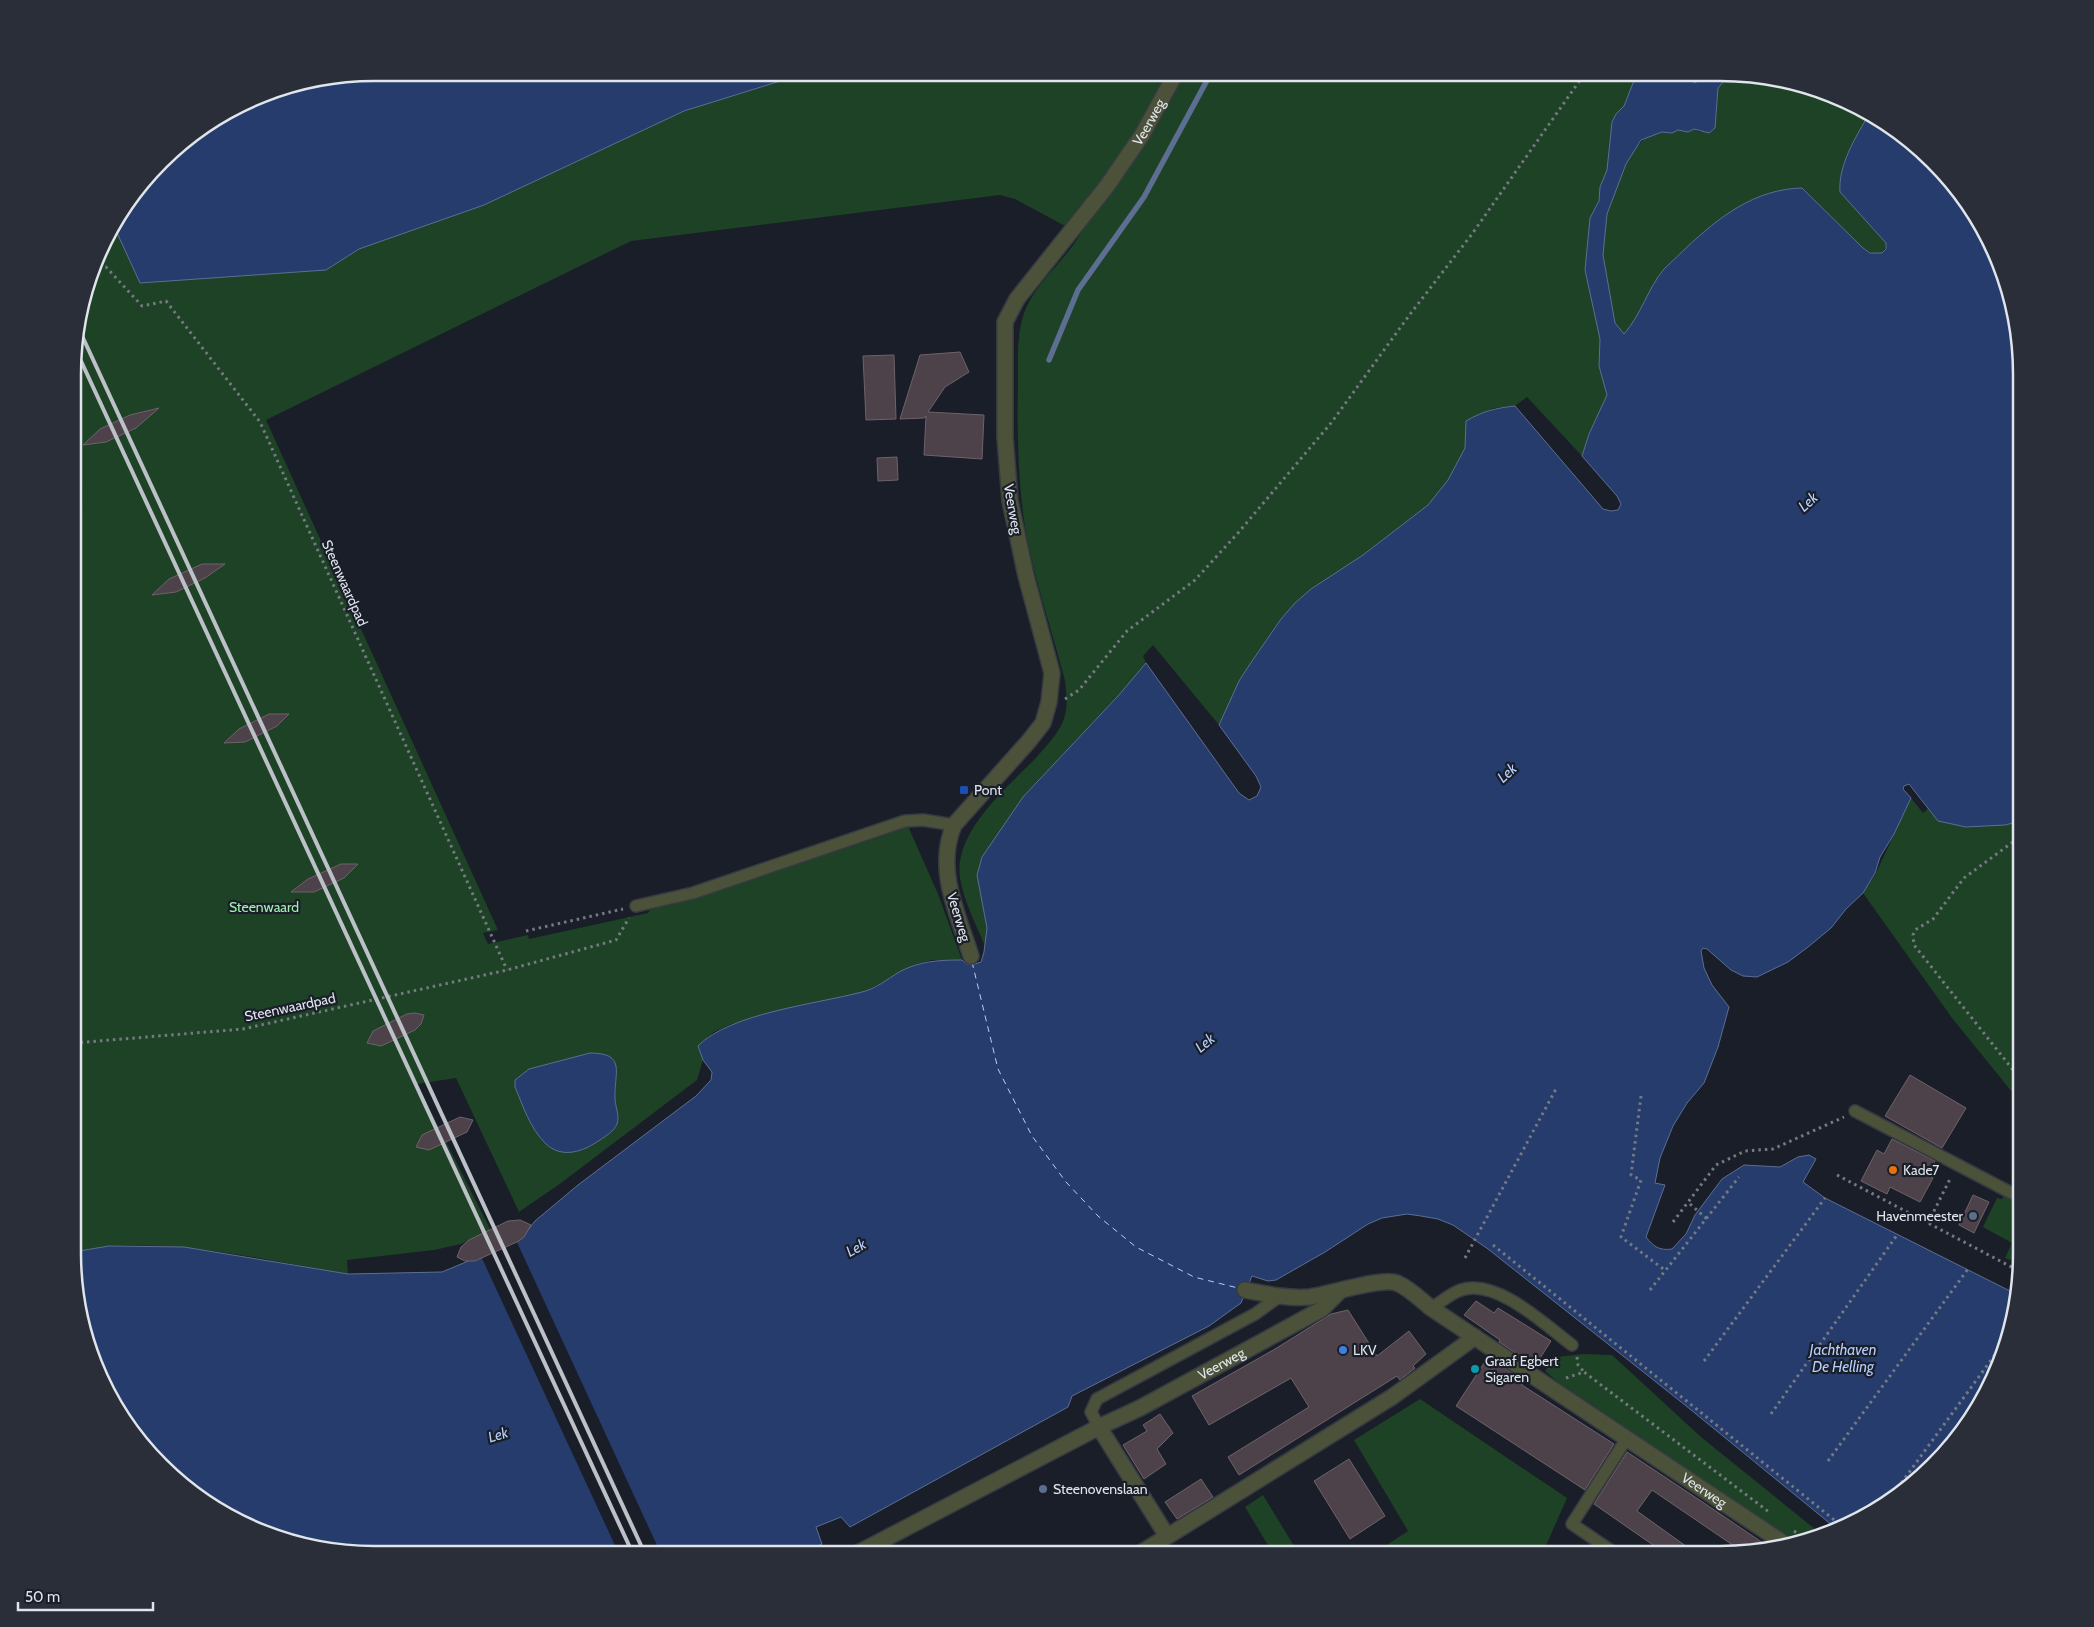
<svg xmlns="http://www.w3.org/2000/svg" width="2094" height="1627" viewBox="0 0 2094 1627" font-family="Cabin,sans-serif">
<style>
.green{fill:#1e4225;fill-rule:evenodd}
.water{fill:#253c6d;stroke:#5d6e93}
.pier{fill:#191e28}
.lines{fill:none;stroke-linecap:round;stroke-linejoin:round}
.stream{stroke:#5d6e93;stroke-width:5.5}
.ferry{stroke:#b6cefd;stroke-width:1;stroke-dasharray:6 5;stroke-linecap:butt}
.building{fill:#4e424a;stroke:#6f626a}
.service-casing{stroke:#353a43;stroke-width:14}
.minor-casing{stroke:#353a43;stroke-width:18}
.tertiary-casing{stroke:#353a43;stroke-width:18}
.path{stroke:#757982;stroke-width:3;stroke-dasharray:2.5 4;stroke-linecap:butt}
.service{stroke:#4c5239;stroke-width:11}
.minor{stroke:#4c5239;stroke-width:15}
.tertiary{stroke:#4c5239;stroke-width:15}
.rail{stroke:#bcc0c7;stroke-width:4}
.transit-dot{fill:#1a4fb4;stroke:#191e28;stroke-width:2}
.food-dot{fill:#e8710a;stroke:#191e28;stroke-width:2}
.service-dot{fill:#5c6f8a;stroke:#191e28;stroke-width:2}
.shop-dot{fill:#3f7fe0;stroke:#191e28;stroke-width:2}
.culture-dot{fill:#0f9aa8;stroke:#191e28;stroke-width:2}
.labels{text-anchor:middle;stroke-width:4.5;stroke-linejoin:round;paint-order:stroke}
.street-label{font-size:14px;fill:#e0e4eb;stroke:#191e28}
.poi-label{font-size:14px;fill:#e0e4eb;stroke:#191e28;text-anchor:start}
.park-label{font-size:14px;fill:#a0f0ae;stroke:#191e28}
.water-label{font-size:15px;font-style:italic;fill:#b6cefd;stroke:#191e28}
.rim{fill:none;stroke:#e0e4eb;stroke-width:2.5}
</style>
<rect width="100%" height="100%" fill="#191e28"/>
<!-- green -->
<g class="green">
<path d="M 374,73 L 1641,73 L 1633,83 L 1624,106 L 1616,114 L 1612,122 L 1608,169 L 1626,164 C 1635,149 1643,133 1663,132 C 1669,131 1671,134 1678,130 L 1688,132 L 1694,129 L 1700,132 L 1716,119 L 1718,88 L 1731,73 L 1739,73 L 1836,96 L 1868,116 L 1846,158 L 1877,231 L 1886,243 C 1885,259 1872,254 1863,248 L 1802,188 C 1779,189 1761,196 1740,206 L 1624,334 L 1607,395 L 1589,434 L 1582,456 L 1527,397 L 1515,406 L 1494,408 L 1467,421 L 1465,448 L 1448,481 L 1428,505 L 1363,555 L 1311,589 L 1295,603 L 1281,619 L 1250,664 L 1239,681 L 1219,725 L 1153,645 L 1143,656 L 1146,663 L 1118,696 L 1023,797 L 982,857 L 977,875 L 987,928 L 985,946 C 976,924 964,902 960,878 C 953,833 1006,788 1035,759 C 1046,746 1061,732 1065,715 C 1068,704 1066,692 1065,681 C 1052,630 1034,579 1025,527 C 1018,482 1017,430 1018,384 C 1018,359 1016,329 1027,306 C 1041,276 1070,257 1084,227 L 1070,220 L 1065,226 L 1015,199 L 1000,195 L 631,241 L 266,420 L 498,930 L 483,933 L 488,944 L 528,935 L 529,939 L 648,913 L 650,910 L 877,838 L 908,826 L 938,894 L 962,960 L 932,960 L 917,964 L 864,992 L 766,1014 L 729,1025 L 714,1032 L 698,1046 L 703,1060 L 697,1080 L 561,1183 L 519,1212 L 456,1078 L 417,1084 L 491,1231 L 461,1244 L 434,1250 L 347,1260 L 348,1274 C 263,1260 157,1233 73,1252 L 75,334 L 113,224 L 175,147 L 277,89 ZM 590,1053 C 623,1053 616,1069 615,1093 C 614,1101 616,1109 618,1117 L 515,1087 L 515,1080 L 529,1069 Z"/>
<polygon points="1911,798 1923,813 1929,808 1938,821 2005,825 2021,821 2021,1103 1952,1018 1863,893 1875,875"/>
<polygon points="2004,1196 2021,1204 2021,1265 2012,1258 2010,1260 2005,1258 2012,1243 1983,1227 1997,1198 2002,1199"/>
<polygon points="1584,1354 1612,1355 1701,1437 1821,1534 1793,1540 1558,1382 1545,1371 1556,1357"/>
<polygon points="1420,1399 1567,1498 1544,1550 1551,1554 1373,1554 1408,1531 1354,1440"/>
<polygon points="1263,1495 1299,1554 1258,1554 1269,1547 1245,1507"/>
</g>
<!-- water -->
<g class="water">
<polygon points="374,73 806,73 684,111 484,205 359,249 326,270 140,283 113,224 175,147 277,89"/>
<path d="M 1641,73 L 1684,73 L 1694,83 L 1706,78 L 1712,73 L 1731,73 L 1718,88 L 1715,128 L 1709,133 L 1694,129 L 1688,132 L 1678,130 L 1672,133 L 1662,132 L 1641,140 L 1626,164 L 1607,214 L 1603,255 L 1615,323 L 1624,334 C 1641,315 1648,288 1664,269 C 1671,262 1679,255 1686,248 C 1719,217 1755,189 1802,188 L 1863,248 L 1870,253 L 1882,253 L 1886,249 L 1886,243 L 1840,192 C 1838,166 1855,138 1868,116 L 1919,148 L 1959,191 L 1998,258 L 2021,374 L 2021,821 L 2005,825 L 1966,827 L 1938,821 L 1909,784 L 1904,786 L 1903,789 L 1911,798 L 1894,834 L 1880,857 L 1875,873 L 1863,893 L 1846,909 L 1831,928 L 1808,947 L 1788,962 L 1757,977 L 1743,976 L 1731,970 L 1707,949 L 1703,948 L 1701,951 L 1704,968 L 1712,985 L 1729,1007 L 1718,1047 L 1704,1083 L 1687,1103 L 1673,1126 L 1660,1158 L 1655,1183 L 1665,1185 L 1646,1237 C 1653,1246 1659,1251 1672,1249 L 1686,1234 L 1695,1215 L 1722,1179 L 1744,1165 L 1780,1167 L 1798,1157 L 1809,1155 L 1816,1159 L 1803,1182 L 1825,1198 L 2016,1294 L 1998,1369 L 1946,1452 L 1888,1503 L 1838,1530 L 1685,1405 L 1488,1249 L 1453,1225 L 1438,1219 L 1421,1216 L 1407,1214 L 1382,1218 L 1368,1224 L 1325,1252 L 1276,1280 L 1268,1281 L 1252,1276 L 1241,1303 L 1209,1326 L 1072,1396 L 1068,1407 L 850,1527 L 841,1517 L 816,1527 L 822,1544 L 798,1554 L 355,1554 L 258,1531 L 175,1479 L 104,1387 L 73,1273 L 73,1252 L 109,1246 L 184,1247 L 348,1274 L 442,1272 L 521,1239 L 535,1221 L 578,1185 L 696,1096 L 711,1080 L 712,1072 L 703,1060 L 698,1046 C 730,1013 817,1004 862,992 C 875,989 888,979 899,972 C 920,961 938,960 962,960 C 969,967 972,965 981,962 L 984,952 L 987,928 L 977,875 L 982,857 L 1023,797 L 1118,696 L 1146,663 L 1239,793 L 1249,800 L 1257,796 L 1261,787 L 1256,776 L 1219,725 L 1239,681 L 1250,664 L 1281,619 L 1295,603 L 1311,589 L 1363,555 L 1428,505 L 1448,480 L 1465,448 L 1466,421 C 1483,411 1496,408 1515,406 L 1603,509 L 1611,511 L 1618,510 L 1621,504 L 1617,496 L 1582,456 L 1589,434 L 1607,395 L 1599,366 L 1600,339 L 1585,270 L 1590,218 L 1599,201 L 1600,187 L 1607,170 L 1612,122 L 1616,114 L 1624,106 L 1633,83 Z"/>
<path d="M 590,1053 C 627,1053 614,1073 615,1098 C 615,1107 620,1115 617,1124 C 614,1131 606,1136 600,1140 C 584,1151 562,1160 545,1143 C 530,1128 523,1106 515,1087 L 515,1080 L 529,1069 Z"/>
</g>
<!-- pier -->
<polygon class="pier" points="515,1238 661,1554 619,1554 480,1254"/>
<g class="lines">
<!-- stream -->
<polyline class="stream" points="1049,360 1078,290 1144,197 1211,73"/>
<!-- ferry -->
<polyline class="ferry" points="972,962 998,1069 1032,1136 1066,1182 1098,1216 1136,1247 1194,1277 1238,1288"/>
</g>
<!-- building -->
<g class="building">
<polygon points="960,352 969,372 945,387 928,412 984,415 982,459 924,455 926,416 924,418 900,419 920,355"/>
<polygon points="894,355 896,419 866,420 863,356"/>
<polygon points="159,408 136,428 106,442 83,445 100,429 130,415"/>
<polygon points="897,457 898,480 878,481 877,458"/>
<polygon points="202,564 225,564 205,578 176,592 152,595 169,579"/>
<polygon points="269,714 289,714 277,726 245,742 224,743 239,729"/>
<polygon points="341,864 358,864 344,878 314,892 291,892 308,879"/>
<polygon points="415,1013 424,1015 421,1024 415,1030 381,1046 367,1043 373,1031 407,1014"/>
<polygon points="1910,1075 1966,1108 1942,1148 1885,1116"/>
<polygon points="460,1117 473,1120 467,1132 429,1150 416,1147 422,1135"/>
<polygon points="1892,1139 1935,1161 1929,1176 1933,1178 1920,1202 1890,1187 1887,1194 1861,1181 1877,1150 1884,1154"/>
<polygon points="1973,1195 1989,1202 1974,1233 1959,1225"/>
<polygon points="520,1220 531,1225 524,1237 519,1241 475,1261 465,1261 457,1257 461,1247 469,1240 508,1221"/>
<polygon points="1476,1301 1494,1313 1498,1308 1551,1341 1535,1366 1499,1342 1500,1340 1464,1315"/>
<polygon points="1348,1310 1377,1356 1409,1331 1426,1354 1413,1366 1415,1368 1400,1380 1397,1376 1239,1475 1228,1457 1309,1407 1291,1378 1209,1425 1192,1396 1275,1349 1331,1314"/>
<polygon points="1488,1357 1524,1381 1522,1385 1614,1444 1585,1490 1456,1406"/>
<polygon points="1160,1414 1173,1433 1157,1449 1166,1464 1144,1479 1123,1445 1147,1431 1143,1425"/>
<polygon points="1627,1452 1704,1503 1766,1545 1740,1550 1652,1490 1637,1511 1697,1554 1666,1554 1594,1504"/>
<polygon points="1349,1459 1385,1516 1350,1539 1314,1481"/>
<polygon points="1201,1479 1213,1497 1177,1519 1165,1502"/>
</g>
<g class="lines">
<defs>
<g id="service">
<polyline points="636,906 693,893 905,821 923,820 954,825"/>
<polyline points="1855,1111 2021,1198"/>
<path d="M 1431,1308 C 1440,1303 1451,1293 1461,1290 C 1497,1278 1545,1325 1572,1345"/>
<polyline points="1099,1427 1091,1412 1097,1399 1255,1314 1280,1296"/>
<polyline points="1616,1554 1572,1524 1627,1438"/>
</g>
<g id="minor">
<polyline points="1099,1427 1167,1536"/>
<path id="s1" d="M 856,1554 L 1099,1427 L 1140,1408 L 1322,1309 L 1339,1292"/>
<polyline points="1139,1554 1392,1397 1475,1337"/>
</g>
<g id="tertiary">
<path id="s2" d="M 971,956 C 958,914 935,869 954,825 L 1029,741 L 1043,723 L 1049,702 L 1052,673 L 1026,576 L 1010,501 L 1005,437 L 1005,322 L 1017,299 L 1107,186 L 1142,135 L 1176,73"/>
<path id="s3" d="M 1245,1290 C 1267,1294 1289,1299 1310,1297 C 1331,1294 1381,1277 1397,1283 C 1409,1288 1421,1300 1431,1308 L 1782,1542"/>
</g>
</defs>
<!-- service casing -->
<use href="#service" class="service-casing"/>
<!-- minor casing -->
<use href="#minor" class="minor-casing"/>
<!-- tertiary casing -->
<use href="#tertiary" class="tertiary-casing"/>
<!-- path -->
<g class="path">
<polyline points="99,266 106,267 142,306 166,301 260,422 507,970"/>
<polyline points="1065,699 1079,690 1127,631 1195,580 1238,533 1331,423 1411,313 1472,234 1585,73"/>
<polyline points="526,931 623,909"/>
<polyline points="74,1043 243,1029 507,970 616,940 629,918"/>
<polyline points="2021,1080 1914,945 1913,935 1915,930 1933,919 1964,878 2021,836"/>
<polyline points="1641,1096 1631,1175 1641,1180 1621,1237 1666,1271"/>
<polyline points="1837,1175 2021,1272"/>
<polyline points="1690,1204 1707,1219"/>
<polyline points="1673,1222 1716,1165 1745,1151 1773,1149 1844,1117"/>
<polyline points="1928,1223 1951,1177"/>
<polyline points="1493,1245 1843,1527"/>
<polyline points="1465,1258 1557,1087"/>
<polyline points="1650,1290 1739,1177"/>
<polyline points="1577,1357 1578,1365 1584,1372"/>
<polyline points="1704,1361 1825,1198"/>
<polyline points="1566,1378 1584,1372 1769,1512"/>
<polyline points="1771,1414 1897,1235"/>
<polyline points="1828,1461 1968,1269"/>
<polyline points="1886,1504 2005,1341"/>
<polyline points="1794,1531 1804,1538"/>
</g>
<!-- service -->
<use href="#service" class="service"/>
<!-- minor -->
<use href="#minor" class="minor"/>
<!-- tertiary -->
<use href="#tertiary" class="tertiary"/>
<!-- rail -->
<g class="rail">
<polyline points="78,327 645,1554"/>
<polyline points="75,348 633,1554"/>
</g>
</g>
<!-- markers -->
<rect class="transit-dot" x="959" y="785" width="10" height="10" rx="2.5"/>
<circle class="food-dot" cx="1893" cy="1170" r="5"/>
<g class="service-dot">
<circle cx="1973" cy="1216" r="5"/>
<circle cx="1043" cy="1489" r="5"/>
</g>
<circle class="shop-dot" cx="1343" cy="1350" r="5"/>
<circle class="culture-dot" cx="1475" cy="1369" r="5"/>
<g class="labels">
<!-- street labels -->
<g class="street-label">
<text dy="5" stroke="none"><textPath href="#s2" startOffset="925">Veerweg</textPath></text>
<text transform="translate(1013 509) rotate(80)" y="5">Veerweg</text>
<text transform="translate(345 583) rotate(66)" y="5">Steenwaardpad</text>
<text transform="translate(959 917) rotate(73)" y="5">Veerweg</text>
<text transform="translate(290 1007) rotate(-12)" y="5">Steenwaardpad</text>
<text dy="5" stroke="none"><textPath href="#s1" startOffset="412">Veerweg</textPath></text>
<text dy="5" stroke="none"><textPath href="#s3" startOffset="525">Veerweg</textPath></text>
</g>
<!-- poi labels -->
<g class="poi-label">
<text x="974" y="795">Pont</text>
<text x="1903" y="1175">Kade7</text>
<text x="1963" y="1221" text-anchor="end">Havenmeester</text>
<text x="1353" y="1355">LKV</text>
<text x="1485" y="1366">Graaf Egbert<tspan x="1485" dy="16">Sigaren</tspan></text>
<text x="1053" y="1494">Steenovenslaan</text>
</g>
<!-- park labels -->
<g class="park-label">
<text x="264" y="912">Steenwaard</text>
</g>
<!-- water labels -->
<g class="water-label">
<text transform="translate(1808 502) rotate(-42)" y="5">Lek</text>
<text transform="translate(1507 773) rotate(-42)" y="5">Lek</text>
<text transform="translate(1205 1043) rotate(-40)" y="5">Lek</text>
<text transform="translate(856 1248) rotate(-30)" y="5">Lek</text>
<text x="1843" y="1355">Jachthaven<tspan x="1843" dy="17">De Helling</tspan></text>
<text transform="translate(498 1435) rotate(-18)" y="5">Lek</text>
</g>
</g>
<!-- crop -->
<path d="M0 0H2094V1627H0ZM374 81H1720A293 293 0 0 1 2013 374V1253A293 293 0 0 1 1720 1546H374A293 293 0 0 1 81 1253V374A293 293 0 0 1 374 81Z" fill="#292e38" fill-rule="evenodd"/>
<path class="rim" d="M374 81H1720A293 293 0 0 1 2013 374V1253A293 293 0 0 1 1720 1546H374A293 293 0 0 1 81 1253V374A293 293 0 0 1 374 81Z"/>
<!-- scale -->
<path d="M18 1602v8h135v-8" fill="none" stroke="#e0e4eb" stroke-width="2.5"/>
<text x="25" y="1602" font-size="15" fill="#e0e4eb" stroke="#191e28" stroke-width="4" paint-order="stroke">50 m</text>
</svg>
